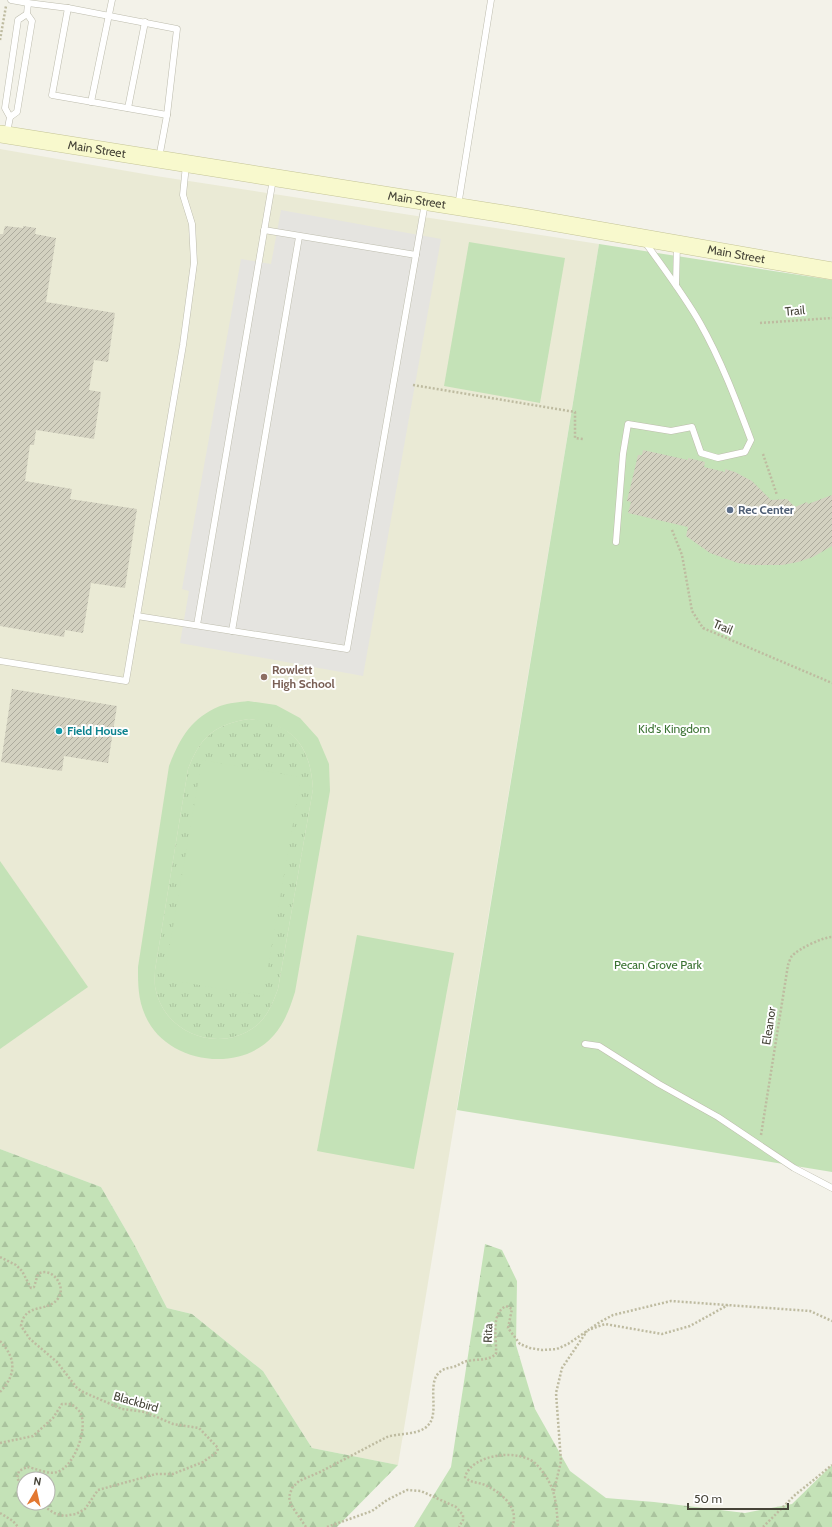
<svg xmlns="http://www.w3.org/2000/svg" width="832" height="1527" viewBox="0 0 832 1527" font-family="Cabin,sans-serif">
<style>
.education{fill:#eaead5}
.grass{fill:url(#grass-tufts)}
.forest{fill:url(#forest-firs);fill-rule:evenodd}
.park{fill:#c4e2b7;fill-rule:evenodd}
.parking{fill:#e5e4e0}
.building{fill:url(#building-hatch)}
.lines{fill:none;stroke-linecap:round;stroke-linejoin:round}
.lane-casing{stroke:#bdbcad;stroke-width:7}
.secondary-casing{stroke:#c4c497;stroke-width:18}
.path{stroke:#bebba0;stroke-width:2.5;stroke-dasharray:2 2;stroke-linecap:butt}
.lane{stroke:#fff;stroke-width:6}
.secondary{stroke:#f8f9cd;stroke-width:17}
.service-dot{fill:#5c6f8a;stroke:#fff;stroke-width:1.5}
.education-dot{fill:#8d6e63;stroke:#fff;stroke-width:1.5}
.culture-dot{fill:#0f9aa8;stroke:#fff;stroke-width:1.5}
.labels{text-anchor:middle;stroke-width:4;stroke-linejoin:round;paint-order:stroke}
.street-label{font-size:12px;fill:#464438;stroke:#fff}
.service-label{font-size:12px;font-weight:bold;fill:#4e5e75;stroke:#fff;text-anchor:start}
.education-label{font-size:12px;font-weight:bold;fill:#785e54;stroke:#fff;text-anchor:start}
.park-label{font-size:12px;fill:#3a7232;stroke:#fff}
.culture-label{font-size:12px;font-weight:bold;fill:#0d838f;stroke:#fff;text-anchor:start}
</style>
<defs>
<pattern id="grass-tufts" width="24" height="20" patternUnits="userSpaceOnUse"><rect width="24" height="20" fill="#c4e2b7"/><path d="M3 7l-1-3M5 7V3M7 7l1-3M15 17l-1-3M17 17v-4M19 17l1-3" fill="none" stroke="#aac39e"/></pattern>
<pattern id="forest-firs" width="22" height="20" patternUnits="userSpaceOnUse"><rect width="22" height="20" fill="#c4e2b7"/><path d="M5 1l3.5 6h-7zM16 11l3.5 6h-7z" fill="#aac39e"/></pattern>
<pattern id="building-hatch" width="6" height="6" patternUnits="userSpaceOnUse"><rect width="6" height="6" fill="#d3d1c0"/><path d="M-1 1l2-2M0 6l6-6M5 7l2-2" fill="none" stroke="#adab9d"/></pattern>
</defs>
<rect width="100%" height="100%" fill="#f3f2e9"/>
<!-- education -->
<polygon class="education" points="0,149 156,176 599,244 398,1465 312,1448 263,1371 192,1314 167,1308 134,1244 101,1187 0,1149"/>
<!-- grass -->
<path class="grass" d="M 249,719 C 256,720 264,720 271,723 C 302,734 311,758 313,789 L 278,989 C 273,1002 268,1016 256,1026 C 221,1053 167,1036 156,991 C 154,985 155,976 155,970 L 188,769 C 201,736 214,725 249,719 Z"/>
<!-- forest -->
<g class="forest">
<path d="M 0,1149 L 101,1187 L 134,1244 L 167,1308 L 192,1314 L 263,1371 L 312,1448 L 398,1465 L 337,1527 L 0,1527 ZM 24,1479 L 48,1479 L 48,1503 L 24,1503 Z"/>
<polygon points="485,1244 502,1250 517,1281 516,1345 535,1409 570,1471 606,1498 654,1502 745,1513 792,1504 832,1465 832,1527 414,1527 451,1467"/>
</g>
<!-- park -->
<g class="park">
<polygon points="469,242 565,258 540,403 444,386"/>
<polygon points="599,244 832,280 832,1172 457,1110"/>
<path d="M 248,701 L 276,705 L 300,718 L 318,738 L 329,764 L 330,791 L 295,992 C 290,1008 285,1022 274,1035 C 240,1075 165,1063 145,1015 C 138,999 138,984 138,967 L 169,766 C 180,738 191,718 220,706 C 229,703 240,702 248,701 ZM 249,719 C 293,725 310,744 313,789 L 278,989 C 273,1002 268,1016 256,1026 C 221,1053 167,1036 156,991 C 154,985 155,976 155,970 L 188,769 C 201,736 214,725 249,719 Z"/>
<polygon points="202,760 301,777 263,996 164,979"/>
<polygon points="0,861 88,987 0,1049"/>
<polygon points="357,935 454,953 414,1169 317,1151"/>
</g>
<!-- parking -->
<polygon class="parking" points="281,210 441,239 363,676 180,643 189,591 182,589 241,259 271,264"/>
<!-- building -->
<g class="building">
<polygon points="5,226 23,228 23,226 36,228 35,234 56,238 46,302 115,313 108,362 94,360 89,390 101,392 94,439 36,430 34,445 30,445 25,481 72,489 70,499 137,509 125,588 91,583 83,633 65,630 64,637 0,626 0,234 3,234"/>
<polygon points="643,450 688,460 688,458 705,462 704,467 725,472 725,469 735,472 752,481 771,500 787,499 795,507 807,502 808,504 832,495 832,546 813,557 798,562 782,565 753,565 738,563 710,553 686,536 688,527 628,513 631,502 627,501 638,455 642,455"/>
<polygon points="12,689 117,706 108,763 64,756 62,771 1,762"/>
</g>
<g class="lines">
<defs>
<g id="lane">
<polyline points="11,0 28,3"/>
<polyline points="68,8 52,95 167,115"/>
<polyline points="91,102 112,0"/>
<polyline points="128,108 145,22"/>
<polyline points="10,117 17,112 32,21 27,14 28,3 68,8 177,29 167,115 159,158"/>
<polyline points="7,133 10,117 5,108 18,20 27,14"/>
<polyline points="458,206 491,0"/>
<polyline points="264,230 416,255"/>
<polyline points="676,285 677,244"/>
<path d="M 616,542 L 623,454 L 628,424 L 671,431 L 692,427 L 701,453 L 718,458 L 745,452 L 751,440 C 736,400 721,360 700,323 C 684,295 664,269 645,242"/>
<polyline points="137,616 347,649 425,203"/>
<polyline points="197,625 273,179"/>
<polyline points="232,631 299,237"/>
<polyline points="0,661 126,681 183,345 194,263 192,224 183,195 186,165"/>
<polyline points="585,1044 599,1046 659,1084 718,1117 794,1168 832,1188"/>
</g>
<g id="secondary">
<path id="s1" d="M 0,134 L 523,217 L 832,271"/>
</g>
</defs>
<!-- lane casing -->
<use href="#lane" class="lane-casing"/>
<!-- secondary casing -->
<use href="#secondary" class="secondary-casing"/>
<!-- path -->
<g class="path">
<polyline points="0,40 6,6"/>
<polyline points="760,323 832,318"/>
<polyline points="413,385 575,412 575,438 583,439"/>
<polyline points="763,454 777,495"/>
<polyline points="672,530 682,555 692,611 703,628 832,683"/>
<path d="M 761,1135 L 788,965 C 789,963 790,958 792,956 C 798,949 823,937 832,937"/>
<path d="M 0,1257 L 16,1265 L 22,1271 L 31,1288 L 34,1287 L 38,1274 C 51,1266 66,1285 59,1297 C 49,1314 25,1301 21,1326 L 30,1339 L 57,1362 L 77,1388 L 83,1392 L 122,1409 L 145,1412 L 173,1424 L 199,1428 L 218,1448 L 217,1452 L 203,1462 L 173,1474 L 156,1474 L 98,1490 L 85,1509 L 76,1514 L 64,1516 L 54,1513 L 39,1503"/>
<polyline points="591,1329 605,1324 662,1334 690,1326 728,1305"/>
<path d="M 0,1341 C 17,1359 16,1375 0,1392"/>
<path d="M 0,1443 L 33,1436 L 53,1418 L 62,1404 L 71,1404 C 74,1406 78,1409 80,1412 C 89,1428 74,1467 57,1472 C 49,1475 35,1468 27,1467 L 19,1471 L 17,1478 L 24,1489"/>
<polyline points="554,1491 561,1461 556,1393 562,1368 587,1331"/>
<polyline points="0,1513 13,1521 18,1527"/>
<path d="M 306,1527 L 291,1505 L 289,1497 L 292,1488 L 299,1481 L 320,1472 L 387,1437 C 398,1433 415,1435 425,1428 C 443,1416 424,1383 441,1371 C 445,1368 449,1368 453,1367 C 458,1366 462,1362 467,1361 C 477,1359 488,1361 496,1354 C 497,1339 490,1314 506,1306 L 512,1309 L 508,1328 L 520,1344 L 530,1348 L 542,1350 L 557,1349 L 568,1344 L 600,1322 L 613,1315 L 671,1301 L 810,1311 L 832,1321"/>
<polyline points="327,1527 372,1511 387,1500 407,1490 421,1491 456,1507 463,1515 463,1520 459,1527"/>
<path d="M 512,1527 C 520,1508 502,1493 485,1485 C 478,1482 470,1483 465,1477 C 472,1453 522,1448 537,1465 C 556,1486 556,1501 558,1527"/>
<polyline points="763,1527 795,1495 832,1465"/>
</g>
<!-- lane -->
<use href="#lane" class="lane"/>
<!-- secondary -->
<use href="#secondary" class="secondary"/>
</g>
<!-- markers -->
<circle class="service-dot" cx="730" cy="510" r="4"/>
<circle class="education-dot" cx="264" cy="677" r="4"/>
<circle class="culture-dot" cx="59" cy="731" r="4"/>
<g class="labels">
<!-- street labels -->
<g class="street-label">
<text dy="4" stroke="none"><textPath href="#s1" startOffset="98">Main Street</textPath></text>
<text dy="4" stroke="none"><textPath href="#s1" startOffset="422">Main Street</textPath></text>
<text dy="4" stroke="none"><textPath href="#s1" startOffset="746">Main Street</textPath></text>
<text transform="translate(795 311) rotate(-5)" y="4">Trail</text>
<text transform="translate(723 627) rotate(23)" y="4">Trail</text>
<text transform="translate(769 1026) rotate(-81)" y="4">Eleanor</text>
<text transform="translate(488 1333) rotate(-88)" y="4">Rita</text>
<text transform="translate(136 1402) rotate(16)" y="4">Blackbird</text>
</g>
<!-- service labels -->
<g class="service-label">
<text x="738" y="514">Rec Center</text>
</g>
<!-- education labels -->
<g class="education-label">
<text x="272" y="674">Rowlett<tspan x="272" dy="14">High School</tspan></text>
</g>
<!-- park labels -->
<g class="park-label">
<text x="674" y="733">Kid's Kingdom</text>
<text x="658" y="969">Pecan Grove Park</text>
</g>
<!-- culture labels -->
<g class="culture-label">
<text x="67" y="735">Field House</text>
</g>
</g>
<!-- north arrow -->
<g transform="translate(36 1491) rotate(9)"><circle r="19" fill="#ffffff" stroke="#b5b4af"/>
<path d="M0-3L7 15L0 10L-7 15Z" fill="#e37831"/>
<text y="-6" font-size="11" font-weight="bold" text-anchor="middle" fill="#464438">N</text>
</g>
<!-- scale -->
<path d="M688 1503v6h100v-6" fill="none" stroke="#464438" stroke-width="2"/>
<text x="694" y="1503" font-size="12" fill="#464438" stroke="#ffffff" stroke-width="3" paint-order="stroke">50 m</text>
</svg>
